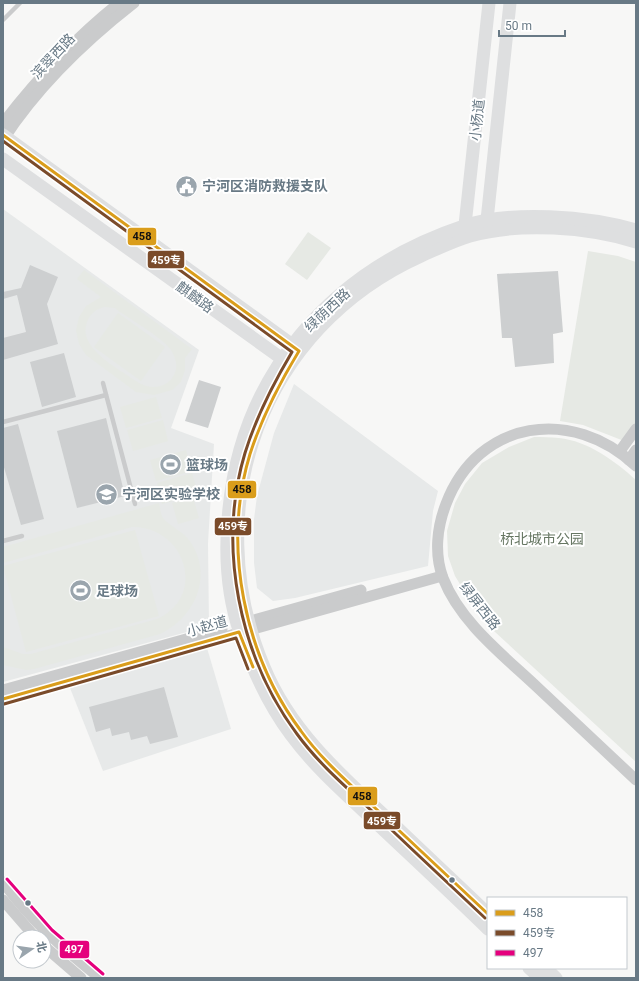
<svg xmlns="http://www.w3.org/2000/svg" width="639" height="981" viewBox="0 0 639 981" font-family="Roboto,'Noto Sans SC',sans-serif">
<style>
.built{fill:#e7e9e9}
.green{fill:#e6e9e4;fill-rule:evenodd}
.building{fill:#cdcfd0}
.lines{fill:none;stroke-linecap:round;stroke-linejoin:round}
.service{stroke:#cacbcc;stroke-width:4.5}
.tertiary{stroke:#cacbcc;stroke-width:11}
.secondary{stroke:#dedfe0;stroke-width:13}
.bus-1-casing{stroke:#fff;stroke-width:6}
.bus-2-casing{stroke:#fff;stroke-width:6}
.bus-3-casing{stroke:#fff;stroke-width:6}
.bus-1{stroke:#da9d1b;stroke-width:3}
.bus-2{stroke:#7a4b2a;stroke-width:3}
.bus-3{stroke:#e5007d;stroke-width:3}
.bus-dot{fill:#687985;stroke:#fff;stroke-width:1.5}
.labels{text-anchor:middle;stroke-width:4;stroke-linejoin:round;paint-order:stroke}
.street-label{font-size:14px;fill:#687985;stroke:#fff}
.poi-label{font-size:14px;font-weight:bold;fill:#687985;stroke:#fff;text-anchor:start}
.park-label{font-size:14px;fill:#677763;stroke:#fff}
.line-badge{stroke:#fff;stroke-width:1.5}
.badge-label{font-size:11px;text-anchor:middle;font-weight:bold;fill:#fff}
.pale-badge-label{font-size:11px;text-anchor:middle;font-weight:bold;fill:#111}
</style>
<rect width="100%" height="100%" fill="#f7f7f6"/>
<!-- built -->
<g class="built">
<polygon points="3,209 199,350 171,428 214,444 208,543 209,626 3,682"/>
<polygon points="294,384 438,491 433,511 428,566 295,598 273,601 257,588 254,563 254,519 257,496 274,433"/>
<polygon points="207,648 231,729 103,771 70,688"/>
</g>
<!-- green -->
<g class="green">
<polygon points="308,232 331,248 307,280 285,264"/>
<polygon points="588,251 618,256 636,262 636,423 624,441 583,425 560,421"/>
<path d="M 84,270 L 192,349 L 185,358 L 185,370 L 181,382 L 172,390 L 154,395 L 136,392 L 86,355 L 79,344 L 76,330 L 79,317 L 86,306 L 101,297 L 77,279 ZM 104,307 L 115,308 L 120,312 C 132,320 164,339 171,350 C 188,376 160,398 136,381 C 119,369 77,348 87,322 C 90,314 96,309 104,307 Z"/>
<polygon points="118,313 165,347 141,381 94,347"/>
<polygon points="156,397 162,418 126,428 120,407"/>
<polygon points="163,420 168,441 133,451 127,430"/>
<path d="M 534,437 C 542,437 551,437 559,438 C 588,441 615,461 636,480 L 636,762 L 482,620 L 455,576 L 448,556 L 447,531 L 455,503 L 465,484 L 482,463 L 509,447 Z"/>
<polygon points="186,450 192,471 156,481 150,460"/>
<polygon points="192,473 198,494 162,504 157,483"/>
<polygon points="193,497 199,518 178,524 172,503"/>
<path d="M 159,503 C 160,508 161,515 163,518 C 167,524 182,531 189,540 C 214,574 196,617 160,634 L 34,669 L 26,670 L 3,665 L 3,647 L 23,654 L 31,654 L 157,619 C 208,596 185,526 132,527 L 3,563 L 3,547 Z"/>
<polygon points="135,530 159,616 26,652 3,566"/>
</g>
<!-- building -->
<g class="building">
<polygon points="30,265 58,277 47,304 58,344 3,360 3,338 26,332 17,295 3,299 3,292 21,288"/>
<polygon points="558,271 563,332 553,334 554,363 515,367 512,338 502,338 497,274"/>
<polygon points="64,353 76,397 42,407 30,362"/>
<polygon points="199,380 221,387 208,428 185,421"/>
<polygon points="106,418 125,496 77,508 57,431"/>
<polygon points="18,424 44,519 21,525 3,464 3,428"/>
<polygon points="164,687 178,737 150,744 147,736 131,740 129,732 112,736 110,728 96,732 89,707"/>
</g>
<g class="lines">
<!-- service -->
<g class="service">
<polyline points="3,20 20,3"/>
<polyline points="103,383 135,504"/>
<polyline points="3,422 106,395"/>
<polyline points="3,541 22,536"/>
</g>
<!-- tertiary -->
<g class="tertiary">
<path d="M 3,123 C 37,79 75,38 119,3"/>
<path d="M 3,140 C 38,86 84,42 134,3"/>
<polyline points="620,451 636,429"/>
<polyline points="629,460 636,450"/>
<path d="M 636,466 C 573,406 478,419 446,504 C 437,527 434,554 443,578 C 460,622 503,655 537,687 C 570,718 603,749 636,780"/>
<polyline points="243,623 361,590"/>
<polyline points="3,690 222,629"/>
<polyline points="3,699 442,576"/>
<path d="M 3,882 C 33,922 61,947 100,978"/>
<polyline points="3,900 35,937"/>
<polyline points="44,946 81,978"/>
</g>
<!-- secondary -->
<g class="secondary">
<polyline points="3,135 298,349"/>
<polyline points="3,159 288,363"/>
<polyline points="487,228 487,220 510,3"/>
<polyline points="467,232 465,225 489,3"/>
<path d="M 488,914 C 454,881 419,849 385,816 C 337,772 289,728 264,667 C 197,507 261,328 421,256 C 437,249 453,241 470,236 C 520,222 587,227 636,242"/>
<path d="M 488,929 C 449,891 409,854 370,817 C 342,791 313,765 291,735 C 268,704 252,669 240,633 C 228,598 225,557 228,520 C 238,377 329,271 464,226 C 511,210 588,216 636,230"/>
<polyline points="529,968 540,978"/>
<polyline points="546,968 556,978"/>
</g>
<defs>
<g id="bus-1">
<path d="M 3,135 L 299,351 C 279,384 262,417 250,454 C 222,546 244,655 301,731 C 321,759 348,782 373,806 C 411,842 450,878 488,914"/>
<polyline points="3,699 239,632 253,667"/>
</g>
<g id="bus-2">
<path d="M 3,141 L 292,352 C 273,384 256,417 245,453 C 217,546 239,656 297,734 C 318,763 346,787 372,811 C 409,847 447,882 485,918"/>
<polyline points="4,704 236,638 248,669"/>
</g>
<polyline id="bus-3" points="7,879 52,930 103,974"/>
</defs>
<!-- bus-1 casing -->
<use href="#bus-1" class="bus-1-casing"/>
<!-- bus-2 casing -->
<use href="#bus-2" class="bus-2-casing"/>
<!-- bus-3 casing -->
<use href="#bus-3" class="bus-3-casing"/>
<!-- bus-1 -->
<use href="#bus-1" class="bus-1"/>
<!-- bus-2 -->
<use href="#bus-2" class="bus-2"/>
<!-- bus-3 -->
<use href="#bus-3" class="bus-3"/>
</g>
<!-- icons -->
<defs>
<symbol id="civic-disc" viewBox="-11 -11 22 22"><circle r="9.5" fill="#9aa5ad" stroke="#fff"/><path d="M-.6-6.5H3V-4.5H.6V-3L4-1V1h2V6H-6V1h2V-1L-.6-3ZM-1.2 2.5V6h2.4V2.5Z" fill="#fff"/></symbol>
<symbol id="stadium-disc" viewBox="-11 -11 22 22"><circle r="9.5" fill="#9aa5ad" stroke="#fff"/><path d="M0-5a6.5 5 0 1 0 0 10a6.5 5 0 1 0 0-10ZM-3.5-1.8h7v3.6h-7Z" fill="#fff"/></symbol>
<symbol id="school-disc" viewBox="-11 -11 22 22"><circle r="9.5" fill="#9aa5ad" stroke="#fff"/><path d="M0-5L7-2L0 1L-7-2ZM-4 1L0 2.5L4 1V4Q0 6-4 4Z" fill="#fff"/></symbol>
</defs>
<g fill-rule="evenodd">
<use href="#civic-disc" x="174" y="174" width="25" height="25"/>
<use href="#stadium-disc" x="158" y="452" width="25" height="25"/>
<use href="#school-disc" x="94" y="482" width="25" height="25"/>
<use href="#stadium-disc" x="68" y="578" width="25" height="25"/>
</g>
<!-- markers -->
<g class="bus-dot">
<circle cx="452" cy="880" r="3.5"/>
<circle cx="28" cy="903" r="3.5"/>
</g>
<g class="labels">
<!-- street labels -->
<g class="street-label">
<text transform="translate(53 56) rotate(-47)" y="5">滨翠西路</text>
<text transform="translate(477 120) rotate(-84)" y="5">小杨道</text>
<text transform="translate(195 297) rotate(36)" y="5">麒麟路</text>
<text transform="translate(327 310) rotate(-43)" y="5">绿荫西路</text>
<text transform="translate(480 606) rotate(52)" y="5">绿屏西路</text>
<text transform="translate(207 626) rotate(-16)" y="5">小赵道</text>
</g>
<!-- poi labels -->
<g class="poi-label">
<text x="202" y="191">宁河区消防救援支队</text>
<text x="186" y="470">篮球场</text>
<text x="122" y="499">宁河区实验学校</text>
<text x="96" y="596">足球场</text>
</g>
<!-- park labels -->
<g class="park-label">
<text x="542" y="544">桥北城市公园</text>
</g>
</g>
<g class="line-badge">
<rect x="127" y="227" width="30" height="19" rx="4" fill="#da9d1b"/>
<rect x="147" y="250" width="38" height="19" rx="4" fill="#7a4b2a"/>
<rect x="227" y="480" width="30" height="19" rx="4" fill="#da9d1b"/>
<rect x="214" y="517" width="38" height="19" rx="4" fill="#7a4b2a"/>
<rect x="347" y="786" width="31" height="20" rx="4" fill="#da9d1b"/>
<rect x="363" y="811" width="38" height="19" rx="4" fill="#7a4b2a"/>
<rect x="59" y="940" width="31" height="19" rx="4" fill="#e5007d"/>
</g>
<g class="badge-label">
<text x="166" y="264">459专</text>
<text x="233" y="530">459专</text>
<text x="382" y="825">459专</text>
<text x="74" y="953">497</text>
</g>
<g class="pale-badge-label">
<text x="142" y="240">458</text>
<text x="242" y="493">458</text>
<text x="362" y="800">458</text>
</g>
<!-- border -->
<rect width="639" height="981" fill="none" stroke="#687985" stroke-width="8"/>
<!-- legend -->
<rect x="487" y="897" width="140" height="72" fill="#ffffff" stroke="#c3c9ce"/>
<rect x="495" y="910" width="20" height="6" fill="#da9d1b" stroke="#c3c9ce"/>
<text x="523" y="917" font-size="12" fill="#687985">458</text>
<rect x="495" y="930" width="20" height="6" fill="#7a4b2a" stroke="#c3c9ce"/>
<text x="523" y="937" font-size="12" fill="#687985">459专</text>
<rect x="495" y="950" width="20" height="6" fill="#e5007d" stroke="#c3c9ce"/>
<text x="523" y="957" font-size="12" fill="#687985">497</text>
<!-- north arrow -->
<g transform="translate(32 949) rotate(77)"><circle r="19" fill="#ffffff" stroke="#c3c9ce"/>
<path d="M0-3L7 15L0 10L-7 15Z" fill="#9aa5ad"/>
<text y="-6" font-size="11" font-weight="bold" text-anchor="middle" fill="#687985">北</text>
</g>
<!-- scale -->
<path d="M499 30v6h66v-6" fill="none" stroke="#687985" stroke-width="2"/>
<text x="505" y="30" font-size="12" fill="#687985" stroke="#ffffff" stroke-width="3" paint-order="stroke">50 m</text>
</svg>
